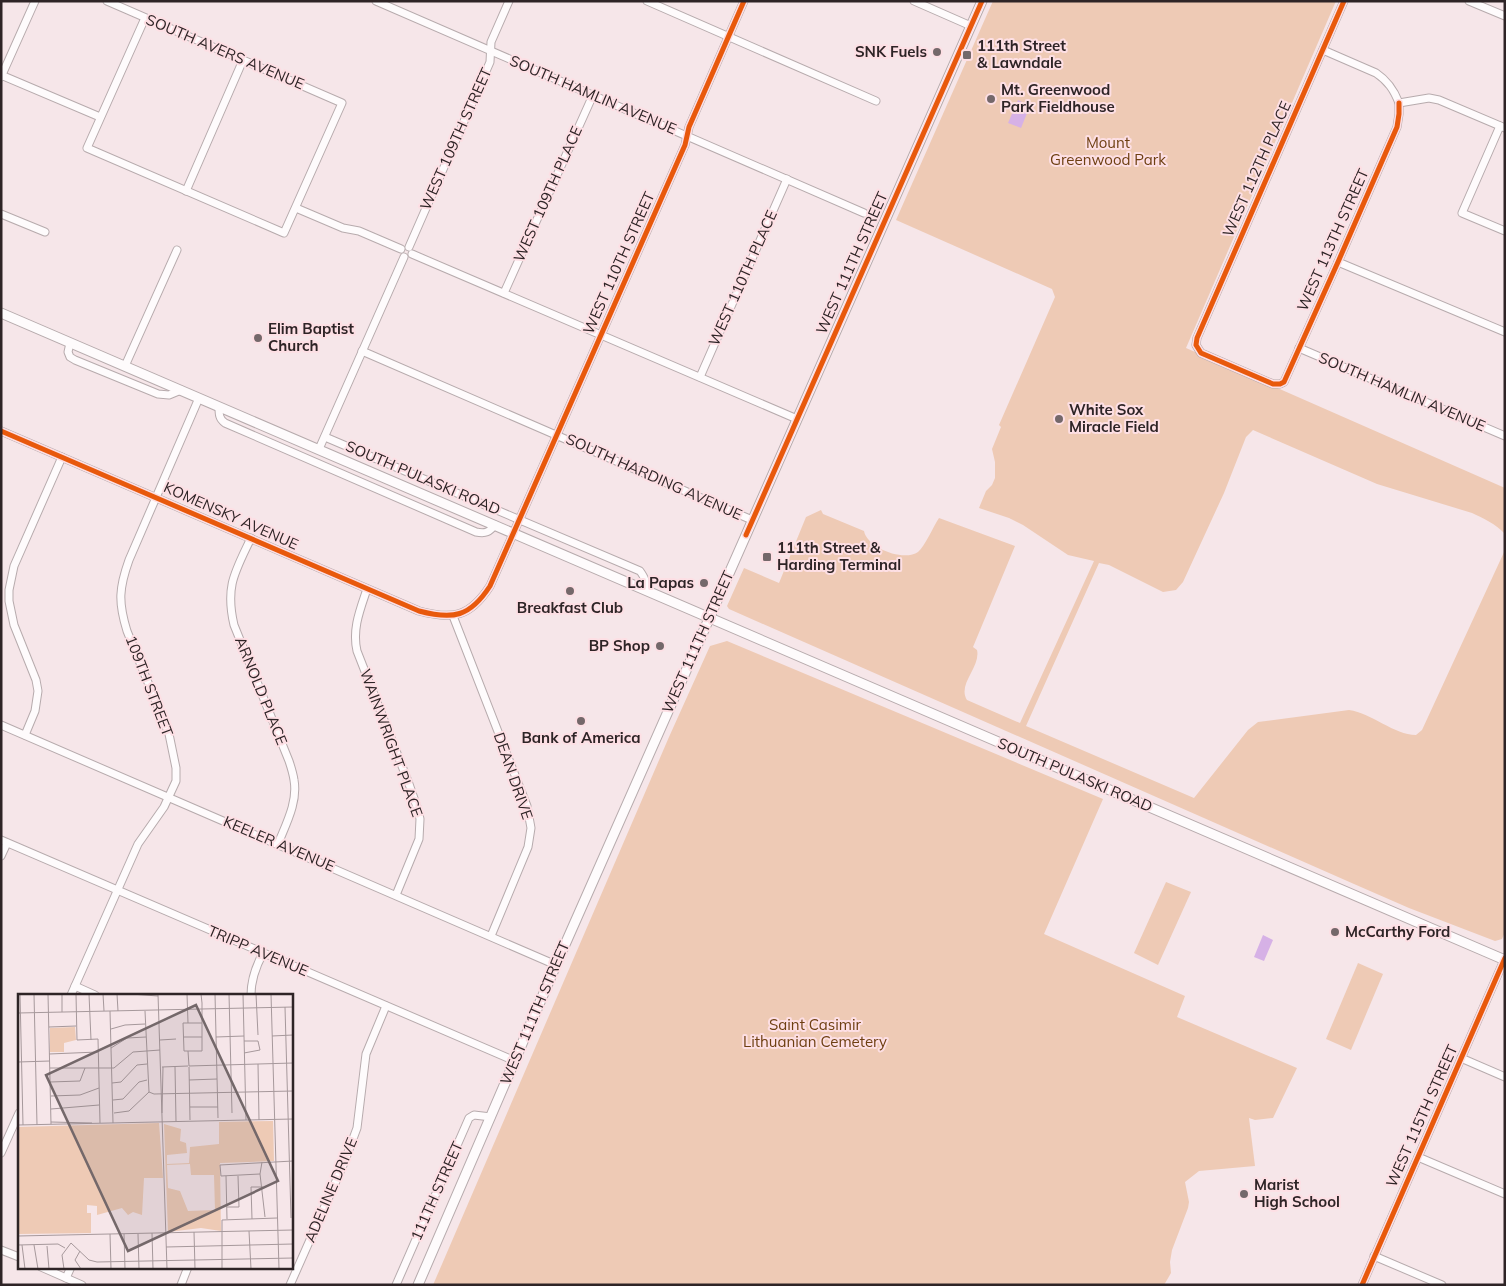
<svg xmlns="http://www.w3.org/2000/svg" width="1506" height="1286" viewBox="0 0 1506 1286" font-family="Mulish,sans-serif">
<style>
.green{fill:#eecab5}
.water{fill:#d6b1e6}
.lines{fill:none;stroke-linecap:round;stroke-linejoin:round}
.minor-casing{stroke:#b7abad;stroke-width:9}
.major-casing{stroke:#b7abad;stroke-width:11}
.minor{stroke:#fefbfc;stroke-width:7}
.major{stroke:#fefbfc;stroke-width:9}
.cycleway-casing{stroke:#fddfe4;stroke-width:8}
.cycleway{stroke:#e8590c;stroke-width:5}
.poi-dot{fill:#74686a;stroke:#fddfe4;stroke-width:2}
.labels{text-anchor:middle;stroke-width:4;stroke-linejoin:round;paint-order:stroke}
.poi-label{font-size:15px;font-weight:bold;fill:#2e2426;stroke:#fddfe4;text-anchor:start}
.street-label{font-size:15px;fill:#2e2426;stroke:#fddfe4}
.park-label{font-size:15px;fill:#6e3f11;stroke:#fddfe4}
.inset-road{fill:none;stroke:#a6989b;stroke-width:1}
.view{fill:#74686a;fill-opacity:0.15;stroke:#74686a;stroke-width:2.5}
.inset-edge{fill:none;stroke:#2e2426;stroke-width:2.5}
</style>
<rect width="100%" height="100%" fill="#f6e6e9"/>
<!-- green -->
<g class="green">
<path d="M 993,1 L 1336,1 L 1186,348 L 1505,488 L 1505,534 C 1496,524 1483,518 1472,513 L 1377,484 L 1253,430 L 1246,437 L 1224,493 L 1183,582 L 1176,590 L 1163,592 L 1109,565 L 1099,563 L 1026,726 L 1194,798 L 1248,730 L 1258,722 L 1349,710 C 1372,713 1394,735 1416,735 L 1422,730 L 1505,550 L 1505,932 L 1502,939 L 1495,941 L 1409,908 L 1354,884 L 729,609 L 727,606 L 744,568 L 779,583 L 806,517 L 821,510 L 823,514 L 864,531 C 867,548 904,562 918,552 C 925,546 933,527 939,518 L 1015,546 L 973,647 L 977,650 C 981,667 957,684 967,700 L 1020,723 L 1094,561 L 1068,555 L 1023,525 L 1009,518 L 979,508 L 986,491 L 992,485 L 995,478 L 995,462 L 992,449 L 1001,427 L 999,425 L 1055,297 L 1052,289 L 896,220 Z"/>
<polygon points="727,641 1103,799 1044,934 1185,996 1177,1017 1297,1068 1273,1118 1255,1120 1249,1118 1255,1166 1199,1171 1185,1182 1189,1202 1188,1208 1172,1250 1170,1262 1171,1273 1164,1285 433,1285 669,737 710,646"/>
<polygon points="1166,882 1191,892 1158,965 1134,953"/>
<polygon points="1358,963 1383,974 1351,1050 1326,1039"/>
</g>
<!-- water -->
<g class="water">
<polygon points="1018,100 1030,106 1021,128 1008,123"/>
<polygon points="1263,935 1273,940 1264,961 1254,957"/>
</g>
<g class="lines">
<defs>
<g id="minor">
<polyline points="107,1 342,103 284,233 87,148 145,18"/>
<polyline points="376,1 864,213"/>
<polyline points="647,1 876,101"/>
<polyline points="914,1 971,26"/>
<polyline points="1344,1 1197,338 1196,345 1201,353 1273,384 1280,384 1284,382 1338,262 1397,127 1399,114 1399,103"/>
<polyline points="1469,1 1505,16"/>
<path d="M 1323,50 L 1376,73 C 1388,81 1394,90 1399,103 L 1429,98 L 1439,100 L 1505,128"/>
<polyline points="1,75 100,117"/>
<polyline points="1,77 35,1"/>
<polyline points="1500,126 1462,213 1505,231"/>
<polyline points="186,191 243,60"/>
<polyline points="296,208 343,228 359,231 401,249"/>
<polyline points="1,214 45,232"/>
<polyline points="409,247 490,62 491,42 509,1"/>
<polyline points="412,254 797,419"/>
<polyline points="1338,262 1505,332"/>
<polyline points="504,293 593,95"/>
<polyline points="70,343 68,352 70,357 75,360 158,394 169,395 181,390"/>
<polyline points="1299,348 1505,436"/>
<polyline points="362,351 752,520"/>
<polyline points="125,366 177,250"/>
<polyline points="700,377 787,179"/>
<path d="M 219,407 C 219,414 219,419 225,423 L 476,532 C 486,534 489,532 495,525"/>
<path d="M 1,431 L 419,611 C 453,620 470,617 490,586 L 685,145 L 689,127 L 744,1"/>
<path d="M 325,437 L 640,571 C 645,578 646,581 645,589"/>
<polyline points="319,449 404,257"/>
<path d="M 251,538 C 235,572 225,586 234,625 L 289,761 C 291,767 293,773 294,780 C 298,802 286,824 278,844"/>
<path d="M 367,589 C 360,610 352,629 357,651 L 409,784 L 418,810 L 420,819 L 419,839 L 396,895"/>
<polyline points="453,616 527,806 531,828 528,847 491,936"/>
<polyline points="1,725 556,965"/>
<polyline points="25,735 35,711 38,691 36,680 14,625 9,601 9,590 14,566 62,457"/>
<polyline points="1,840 515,1061"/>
<polyline points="1,856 7,843"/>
<polyline points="75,986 95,995"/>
<path d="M 71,995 L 138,844 L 164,807 L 176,781 L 176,768 L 169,734 L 127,631 C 118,602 119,588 129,560 L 199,398"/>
<path d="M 251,995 C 251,980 256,966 263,953"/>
<polyline points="1461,1058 1505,1077"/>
<polyline points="1,1153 19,1113"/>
<polyline points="1418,1157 1505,1194"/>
<polyline points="1,1250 19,1257"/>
<polyline points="1374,1256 1442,1285"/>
<polyline points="41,1267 82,1285"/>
<polyline points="66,1278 71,1267"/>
<polyline points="181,1285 188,1267"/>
<polyline points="290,1285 344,1163 357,1128 366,1054 386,1006"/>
<polyline points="396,1285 469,1118 474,1115 491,1117"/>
<polyline points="1362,1285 1505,958"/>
</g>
<g id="major">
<polyline points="1,313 1505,960"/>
<polyline points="418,1285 556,965 982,1"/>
</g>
</defs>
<!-- minor casing -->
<use href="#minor" class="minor-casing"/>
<!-- major casing -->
<use href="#major" class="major-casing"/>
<!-- minor -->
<use href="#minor" class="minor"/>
<!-- major -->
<use href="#major" class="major"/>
<defs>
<g id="cycleway">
<polyline points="1344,1 1197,338 1196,345 1201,353 1273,384 1280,384 1284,382 1338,262 1397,127 1399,114 1399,103"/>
<path d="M 1,431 L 419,611 C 453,620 470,617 490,586 L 685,145 L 689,127 L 744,1"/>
<polyline points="746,535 982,1"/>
<polyline points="1362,1285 1505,958"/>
</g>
</defs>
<!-- cycleway casing -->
<use href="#cycleway" class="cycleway-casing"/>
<!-- cycleway -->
<use href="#cycleway" class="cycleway"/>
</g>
<!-- markers -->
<g class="poi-dot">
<circle cx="937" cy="52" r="5"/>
<rect x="962" y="50" width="10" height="10" rx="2.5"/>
<circle cx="991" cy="99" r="5"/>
<circle cx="258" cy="338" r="5"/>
<circle cx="1059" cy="419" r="5"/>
<rect x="762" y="552" width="10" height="10" rx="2.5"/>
<circle cx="704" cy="583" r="5"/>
<circle cx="570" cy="591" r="5"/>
<circle cx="660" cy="646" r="5"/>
<circle cx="581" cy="721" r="5"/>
<circle cx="1335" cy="932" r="5"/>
<circle cx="1244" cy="1194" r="5"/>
</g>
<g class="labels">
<!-- poi labels -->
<g class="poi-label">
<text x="977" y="51">111th Street<tspan x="977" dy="17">&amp; Lawndale</tspan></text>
<text x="927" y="57" text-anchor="end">SNK Fuels</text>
<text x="1001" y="95">Mt. Greenwood<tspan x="1001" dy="17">Park Fieldhouse</tspan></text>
<text x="268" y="334">Elim Baptist<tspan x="268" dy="17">Church</tspan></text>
<text x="1069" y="415">White Sox<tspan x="1069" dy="17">Miracle Field</tspan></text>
<text x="777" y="553">111th Street &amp;<tspan x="777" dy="17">Harding Terminal</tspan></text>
<text x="694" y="588" text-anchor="end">La Papas</text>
<text x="570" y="613" text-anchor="middle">Breakfast Club</text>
<text x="650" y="651" text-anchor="end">BP Shop</text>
<text x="581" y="743" text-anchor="middle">Bank of America</text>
<text x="1345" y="937">McCarthy Ford</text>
<text x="1254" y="1190">Marist<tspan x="1254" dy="17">High School</tspan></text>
</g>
<!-- street labels -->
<g class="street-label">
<text transform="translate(225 52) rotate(23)" y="5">SOUTH AVERS AVENUE</text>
<text transform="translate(593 95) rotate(23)" y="5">SOUTH HAMLIN AVENUE</text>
<text transform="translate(456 139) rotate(-66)" y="5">WEST 109TH STREET</text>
<text transform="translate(1257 169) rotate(-66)" y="5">WEST 112TH PLACE</text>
<text transform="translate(548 194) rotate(-66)" y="5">WEST 109TH PLACE</text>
<text transform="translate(1333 240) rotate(-66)" y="5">WEST 113TH STREET</text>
<text transform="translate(619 263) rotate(-66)" y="5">WEST 110TH STREET</text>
<text transform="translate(852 263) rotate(-66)" y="5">WEST 111TH STREET</text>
<text transform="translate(743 278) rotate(-66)" y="5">WEST 110TH PLACE</text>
<text transform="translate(1402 392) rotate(23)" y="5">SOUTH HAMLIN AVENUE</text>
<text transform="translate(654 477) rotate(24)" y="5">SOUTH HARDING AVENUE</text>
<text transform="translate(423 478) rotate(23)" y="5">SOUTH PULASKI ROAD</text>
<text transform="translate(231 516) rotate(24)" y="5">KOMENSKY AVENUE</text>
<text transform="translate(698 642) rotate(-66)" y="5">WEST 111TH STREET</text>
<text transform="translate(149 686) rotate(69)" y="5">109TH STREET</text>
<text transform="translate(261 691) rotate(68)" y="5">ARNOLD PLACE</text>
<text transform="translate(391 743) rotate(70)" y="5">WAINWRIGHT PLACE</text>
<text transform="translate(1075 775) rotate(23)" y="5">SOUTH PULASKI ROAD</text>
<text transform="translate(513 776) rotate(71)" y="5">DEAN DRIVE</text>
<text transform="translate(279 844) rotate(23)" y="5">KEELER AVENUE</text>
<text transform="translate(258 951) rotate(23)" y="5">TRIPP AVENUE</text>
<text transform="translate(535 1013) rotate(-67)" y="5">WEST 111TH STREET</text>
<text transform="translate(1422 1116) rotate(-66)" y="5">WEST 115TH STREET</text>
<text transform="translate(331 1190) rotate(-67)" y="5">ADELINE DRIVE</text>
<text transform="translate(437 1191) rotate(-66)" y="5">111TH STREET</text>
</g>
<!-- park labels -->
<g class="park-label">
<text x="1108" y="148">Mount<tspan x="1108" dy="17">Greenwood Park</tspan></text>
<text x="815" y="1030">Saint Casimir<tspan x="815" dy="17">Lithuanian Cemetery</tspan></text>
</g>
</g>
<!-- overview -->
<g transform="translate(18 994)">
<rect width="275" height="275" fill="#f6e6e9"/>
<path d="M 57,33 L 58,46 L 46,49 L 46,58 L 32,58 L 32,34 ZM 255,127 L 256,167 L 202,169 L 203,237 L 183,234 L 150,238 L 146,130 L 163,135 L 162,147 L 168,149 L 169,159 L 149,161 L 149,170 L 171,169 L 172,153 L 201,150 L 201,128 ZM 172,170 L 173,181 L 196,181 L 197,216 L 170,217 L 162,197 L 150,194 L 149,171 ZM 141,129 L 145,184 L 126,184 L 124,221 L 115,218 L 110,221 L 104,214 L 79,221 L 79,212 L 69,211 L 69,219 L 73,219 L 73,239 L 0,240 L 0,133 Z" fill="#eecab5" fill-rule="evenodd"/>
<path class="inset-road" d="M 2,0 L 5,131M 16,0 L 19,131M 30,0 L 33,130M 44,0 L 44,18M 58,0 L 59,46 L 80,45 L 82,129M 71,0 L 73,46M 85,0 L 86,17M 99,0 L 100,17M 113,0 L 140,2M 140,0 L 149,275M 169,0 L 170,29M 183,0 L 184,9 L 184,57 L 166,57 L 165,29 L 184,29M 197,0 L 200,124M 211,0 L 214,119M 225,0 L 228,126M 238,0 L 240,41M 253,0 L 261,275M 267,13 L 273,224M 92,17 L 95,129M 127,17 L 131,98M 0,19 L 275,13M 31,33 L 58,32M 93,35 L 107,31 L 127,30M 254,42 L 275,41M 166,43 L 184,43M 198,43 L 226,42M 142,46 L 158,45M 226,47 L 240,47 L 242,56 L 226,59M 93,54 L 109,44 L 128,43M 170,57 L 171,72M 31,60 L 80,58M 0,68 L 32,67M 240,70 L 241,126M 171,72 L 275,69M 144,73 L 170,72M 157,73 L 158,127M 171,73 L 172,126M 32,74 L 96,74 L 115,58 L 142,56M 171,86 L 199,85M 32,88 L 62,87 L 67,74M 94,89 L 103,88 L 119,71 L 129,70M 131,98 L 136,100 L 275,97M 33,102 L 62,101 L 81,94M 95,106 L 105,105 L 121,88 L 129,86M 172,113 L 200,113M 33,115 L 81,111M 96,119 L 111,117 L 131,98M 144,119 L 145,73M 33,128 L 74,129M 0,131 L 275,125M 244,168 L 242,180 L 247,223M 242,180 L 203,182 L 202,171 L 275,167M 208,182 L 209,225M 209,213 L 221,213 L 220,182M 234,225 L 233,193 L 245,193M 231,237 L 233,275M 176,238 L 177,275M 134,239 L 135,275M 92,240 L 93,275M 106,240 L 107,275M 120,240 L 121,275M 0,242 L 275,236M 53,249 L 71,266 L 79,268 L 275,264M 0,251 L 40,250 L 47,254M 4,251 L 7,275M 16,251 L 20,275M 29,252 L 31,275M 148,253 L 275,250M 62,257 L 57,266 L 63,275M 46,275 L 44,261 L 53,249M 204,275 L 204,226 L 259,224"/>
<path class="view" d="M 178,11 L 260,187 L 110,257 L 28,81 Z"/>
<rect width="275" height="275" class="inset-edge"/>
</g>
<!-- border -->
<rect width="1506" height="1286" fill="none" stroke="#2e2426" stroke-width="5"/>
</svg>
